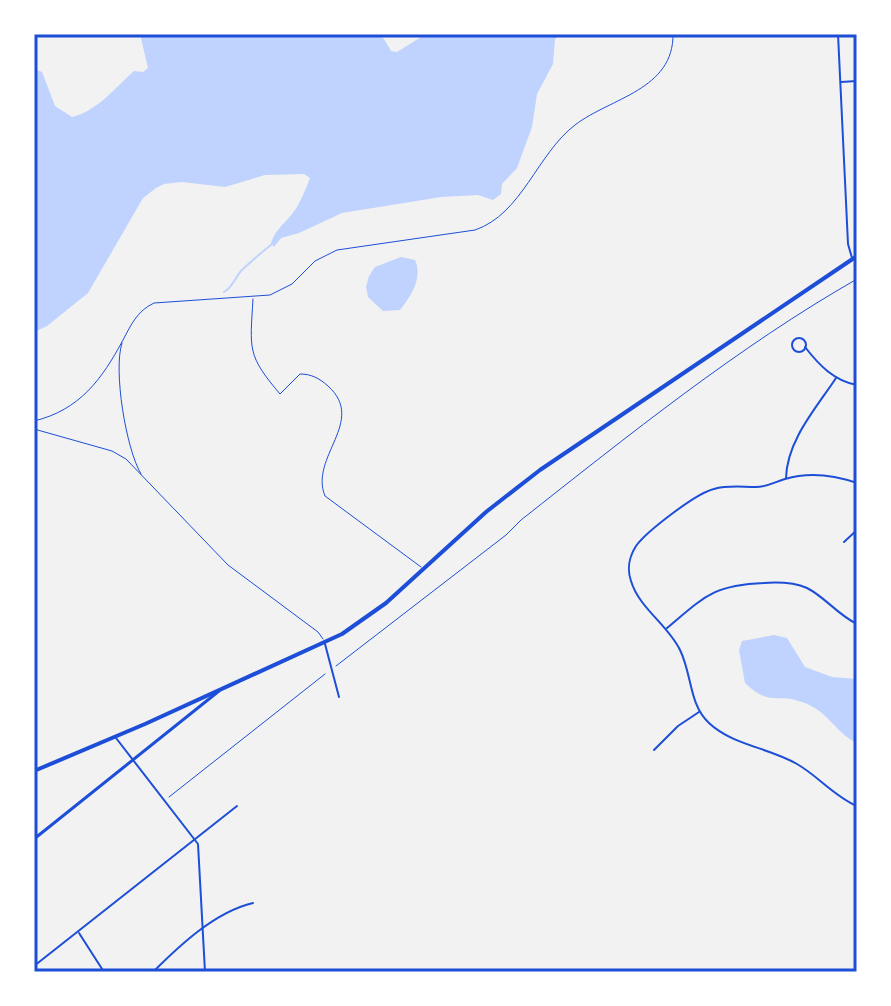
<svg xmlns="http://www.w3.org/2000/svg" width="891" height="1006" viewBox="0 0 891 1006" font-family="Karla,sans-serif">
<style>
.water{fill:#bfd3fe}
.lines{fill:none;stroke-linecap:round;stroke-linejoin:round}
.stream{stroke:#bfd3fe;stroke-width:2}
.path{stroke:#1d4ed8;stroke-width:1}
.service{stroke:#1d4ed8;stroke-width:1}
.minor{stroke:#1d4ed8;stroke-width:2}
.tertiary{stroke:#1d4ed8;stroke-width:3}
.secondary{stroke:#1d4ed8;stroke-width:4}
.neatline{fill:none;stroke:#1d4ed8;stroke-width:3}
</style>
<rect width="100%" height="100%" fill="#f2f2f2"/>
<!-- water -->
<g class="water">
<path d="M 140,34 L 379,34 L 384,39 L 391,51 L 397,52 L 426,34 L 562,34 L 555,39 L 553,64 L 537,94 L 532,127 L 517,168 L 502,184 L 501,194 L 493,200 L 478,195 L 441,197 L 342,213 L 299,233 L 281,238 L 274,247 L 271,243 C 276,228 286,223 295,210 C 301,201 306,188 310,178 L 304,174 L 265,175 L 225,187 L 182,182 L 164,184 L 156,188 L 143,198 L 88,293 L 47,326 L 34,332 L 34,69 L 42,72 L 55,106 L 72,117 C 96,112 116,87 134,71 L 143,72 L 148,68 Z"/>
<path d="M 401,257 L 415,260 C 423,278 411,296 400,310 L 383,311 L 368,297 L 366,287 L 369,276 L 375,267 Z"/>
<path d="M 774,635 L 787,638 L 805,667 L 832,677 L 857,679 L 857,743 C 835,733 829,711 802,702 C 775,692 772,708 745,683 L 739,650 L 742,641 Z"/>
</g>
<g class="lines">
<!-- stream -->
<path class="stream" d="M 224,292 C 233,287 234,279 241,271 C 251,261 261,253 272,244"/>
<!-- path -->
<g class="path">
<path d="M 336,666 L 506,535 L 521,520 C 629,435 738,347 857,279"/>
<polyline points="169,797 325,674"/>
</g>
<!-- service -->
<g class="service">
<polyline points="75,34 112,34"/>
<path d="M 253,299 C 250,350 247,355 280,394 L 300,374 C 311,374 319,378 328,386 C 367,421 309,457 325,496 L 421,567"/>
<path d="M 122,343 C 113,370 126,449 141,474"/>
<path d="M 34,421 C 80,410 102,379 123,340 C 131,325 137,311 154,303 L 270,295 L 292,284 L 315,261 L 337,250 L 475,230 C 522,214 537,154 575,125 C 610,98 674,90 673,34"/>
<polyline points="34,429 112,451 126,459 228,565 318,632 323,639"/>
</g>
<!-- minor -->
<g class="minor">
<polyline points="838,34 848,244 852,258"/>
<polyline points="841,82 857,81"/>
<circle cx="799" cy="345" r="7"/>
<path d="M 805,347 C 819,365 834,381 857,385"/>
<path d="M 786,478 C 787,440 817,407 836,378"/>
<path d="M 857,483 C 834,475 808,472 785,479 C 775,482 767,487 756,487 C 741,487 728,485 714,489 C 696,493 646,532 636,546 C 629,557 627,570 631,581 C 639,608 668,625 680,650 C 692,674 689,705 709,723 C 732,745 770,748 797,764 C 818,776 835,797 857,806"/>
<polyline points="844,542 857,530"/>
<path d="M 667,628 C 704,597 713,585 764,583 C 779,582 793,582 807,588 C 825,597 838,615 857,624"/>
<polyline points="325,644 339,697"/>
<polyline points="116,738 198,844 205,972"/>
<polyline points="654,750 678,726 699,712"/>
<polyline points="79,933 104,972"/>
<polyline points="34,966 237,806"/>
<path d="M 153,972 C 180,945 215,912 253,903"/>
</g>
<!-- tertiary -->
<polyline class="tertiary" points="34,839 219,691"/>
<!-- secondary -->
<polyline class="secondary" points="34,771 145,724 342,634 386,603 486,512 540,470 857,256"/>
</g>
<!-- border -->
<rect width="891" height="1006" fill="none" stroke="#ffffff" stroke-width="72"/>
<rect x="36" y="36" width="819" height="934" class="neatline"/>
</svg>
